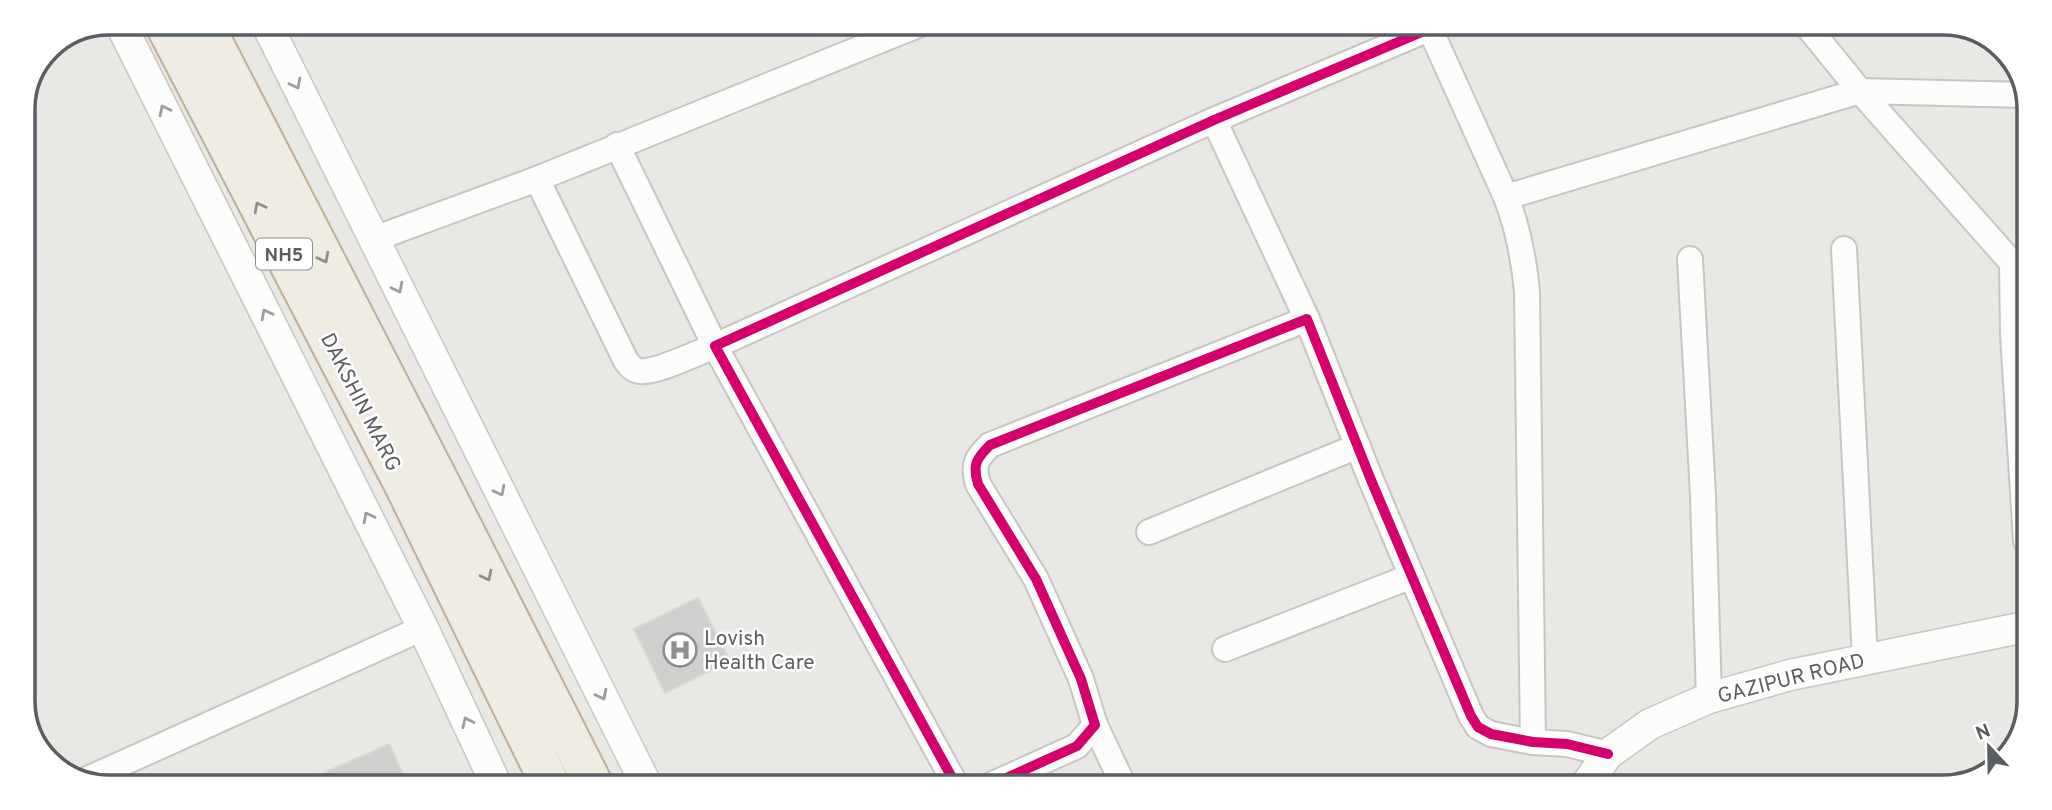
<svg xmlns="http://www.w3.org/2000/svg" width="2052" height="810" viewBox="0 0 2052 810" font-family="Overpass,sans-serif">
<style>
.education{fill:#dddad3}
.building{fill:#d0cfcd;stroke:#d8d7d3;stroke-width:2}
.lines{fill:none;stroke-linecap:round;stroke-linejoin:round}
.minor-casing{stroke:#c6c6c6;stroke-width:28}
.tertiary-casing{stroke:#c6c6c6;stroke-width:33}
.trunk-casing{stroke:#bfaf93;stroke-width:42}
.minor{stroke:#fcfcfb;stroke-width:24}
.tertiary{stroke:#fcfcfb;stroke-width:30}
.trunk{stroke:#efece4;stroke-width:38}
.cycleway-casing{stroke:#fff;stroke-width:15}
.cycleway{stroke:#d6006c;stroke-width:10}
.oneway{stroke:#9b9d9f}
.oneway2{stroke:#8e908f}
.labels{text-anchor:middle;stroke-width:5;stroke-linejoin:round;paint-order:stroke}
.shield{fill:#fff;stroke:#8c8e90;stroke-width:2}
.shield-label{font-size:19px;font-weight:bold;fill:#5a5e61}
.street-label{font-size:21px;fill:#5a5e61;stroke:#fff}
.poi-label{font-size:21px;fill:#5a5e61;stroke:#fff;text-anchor:start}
.rim{fill:none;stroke:#5a5e61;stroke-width:3.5}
</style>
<rect width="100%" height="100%" fill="#e9e8e4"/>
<!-- education -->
<polygon class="education" points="2021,685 2025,685 2025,729 2014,744"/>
<!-- building -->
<g class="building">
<polygon points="698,598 730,661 665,693 634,629"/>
<polygon points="389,744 407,783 301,783"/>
</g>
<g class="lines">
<defs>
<g id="minor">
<polyline points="1808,27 1860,91 2028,281"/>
<path d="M 1430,29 L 1506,197 C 1518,228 1524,259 1527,292 L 1533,742"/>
<polyline points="1214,120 1307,319"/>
<path d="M 537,179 L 626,361 C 630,366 633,370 639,371 C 654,374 699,352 715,346 L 617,145"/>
<polyline points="1506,197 1860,91 2026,95"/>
<polyline points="374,239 537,179 918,25"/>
<polyline points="1844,249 1865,659"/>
<polyline points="1690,259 1703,496 1709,698"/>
<polyline points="2012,262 2013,335 2026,541"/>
<polyline points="1149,532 1358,446"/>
<polyline points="1225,649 1412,576"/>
<polyline points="1095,725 1122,782"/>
<polyline points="81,782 423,628"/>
<polyline points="956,785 715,346 1214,120 1436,26"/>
<path d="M 991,785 L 1077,746 L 1095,725 L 1081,679 L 1036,579 L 978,484 C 972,464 977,458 990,445 L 1307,319 L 1371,480 L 1471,716 L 1478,727 L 1491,734 L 1533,742 L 1567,744 L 1608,754"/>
</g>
<g id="tertiary">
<polyline points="120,23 423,628 496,784"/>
<polyline points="266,23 646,784"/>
<polyline points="1585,786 1608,754 1650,724 1709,698 1790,675 2025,627"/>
</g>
<g id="trunk">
<polyline points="164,23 404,485 550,784"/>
<polyline points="203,23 434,471 593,784"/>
</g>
</defs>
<!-- minor casing -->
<use href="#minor" class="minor-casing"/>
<!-- tertiary casing -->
<use href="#tertiary" class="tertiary-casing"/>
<!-- trunk casing -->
<use href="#trunk" class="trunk-casing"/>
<!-- minor -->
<use href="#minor" class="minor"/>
<!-- tertiary -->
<use href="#tertiary" class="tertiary"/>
<!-- trunk -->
<use href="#trunk" class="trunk"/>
<defs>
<g id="cycleway">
<polyline points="956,785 715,346 1214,120 1436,26"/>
<path d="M 991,785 L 1077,746 L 1095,725 L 1081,679 L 1036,579 L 978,484 C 972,464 977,458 990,445 L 1307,319 L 1371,480 L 1471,716 L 1478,727 L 1491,734 L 1533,742 L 1567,744 L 1608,754"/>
</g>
</defs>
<!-- cycleway casing -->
<use href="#cycleway" class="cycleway-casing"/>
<!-- cycleway -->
<use href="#cycleway" class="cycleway"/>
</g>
<!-- one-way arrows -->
<defs><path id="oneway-chevron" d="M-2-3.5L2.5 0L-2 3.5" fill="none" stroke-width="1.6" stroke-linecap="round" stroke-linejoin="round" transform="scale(1.75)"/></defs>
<g class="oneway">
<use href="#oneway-chevron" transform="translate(296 84) rotate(63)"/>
<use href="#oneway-chevron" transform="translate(164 110) rotate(-117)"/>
<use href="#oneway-chevron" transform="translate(398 288) rotate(63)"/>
<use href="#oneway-chevron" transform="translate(266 314) rotate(-117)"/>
<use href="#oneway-chevron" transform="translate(500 491) rotate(63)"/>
<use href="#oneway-chevron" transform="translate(368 517) rotate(-117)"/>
<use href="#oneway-chevron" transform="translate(602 695) rotate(63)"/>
<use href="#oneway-chevron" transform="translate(467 722) rotate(-115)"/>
</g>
<g class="oneway2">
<use href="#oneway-chevron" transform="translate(259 207) rotate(-117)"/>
<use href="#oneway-chevron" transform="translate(324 258) rotate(63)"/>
<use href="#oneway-chevron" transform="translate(487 576) rotate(63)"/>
</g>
<!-- icons -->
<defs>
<symbol id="hospital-ring" viewBox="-11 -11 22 22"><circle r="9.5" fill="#fff" stroke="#8c8e8f" stroke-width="1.5"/><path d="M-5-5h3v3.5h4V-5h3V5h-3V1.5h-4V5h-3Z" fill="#8c8e8f"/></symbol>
</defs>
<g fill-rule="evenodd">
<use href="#hospital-ring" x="661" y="631" width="38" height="38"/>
</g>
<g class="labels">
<!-- shield labels -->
<rect class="shield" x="256" y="238.5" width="56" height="31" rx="5"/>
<g class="shield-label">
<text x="284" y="261">NH5</text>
</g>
<!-- street labels -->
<g class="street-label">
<text transform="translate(361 402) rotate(63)" y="7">DAKSHIN MARG</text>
<text transform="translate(1791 678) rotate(-14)" y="7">GAZIPUR ROAD</text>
</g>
<!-- poi labels -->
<g class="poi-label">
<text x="704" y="645">Lovish<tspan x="704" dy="24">Health Care</tspan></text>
</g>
</g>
<!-- crop -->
<path d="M0 0H2052V810H0ZM109 35H1943A74 74 0 0 1 2017 109V701A74 74 0 0 1 1943 775H109A74 74 0 0 1 35 701V109A74 74 0 0 1 109 35Z" fill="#fff" fill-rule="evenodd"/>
<path class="rim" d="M109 35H1943A74 74 0 0 1 2017 109V701A74 74 0 0 1 1943 775H109A74 74 0 0 1 35 701V109A74 74 0 0 1 109 35Z"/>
<!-- north arrow -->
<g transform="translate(1989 747) rotate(338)" stroke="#ffffff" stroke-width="5" paint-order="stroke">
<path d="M0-5L12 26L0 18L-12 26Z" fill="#5a5e61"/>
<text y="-10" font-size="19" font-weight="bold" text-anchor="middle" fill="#5a5e61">N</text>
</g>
</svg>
